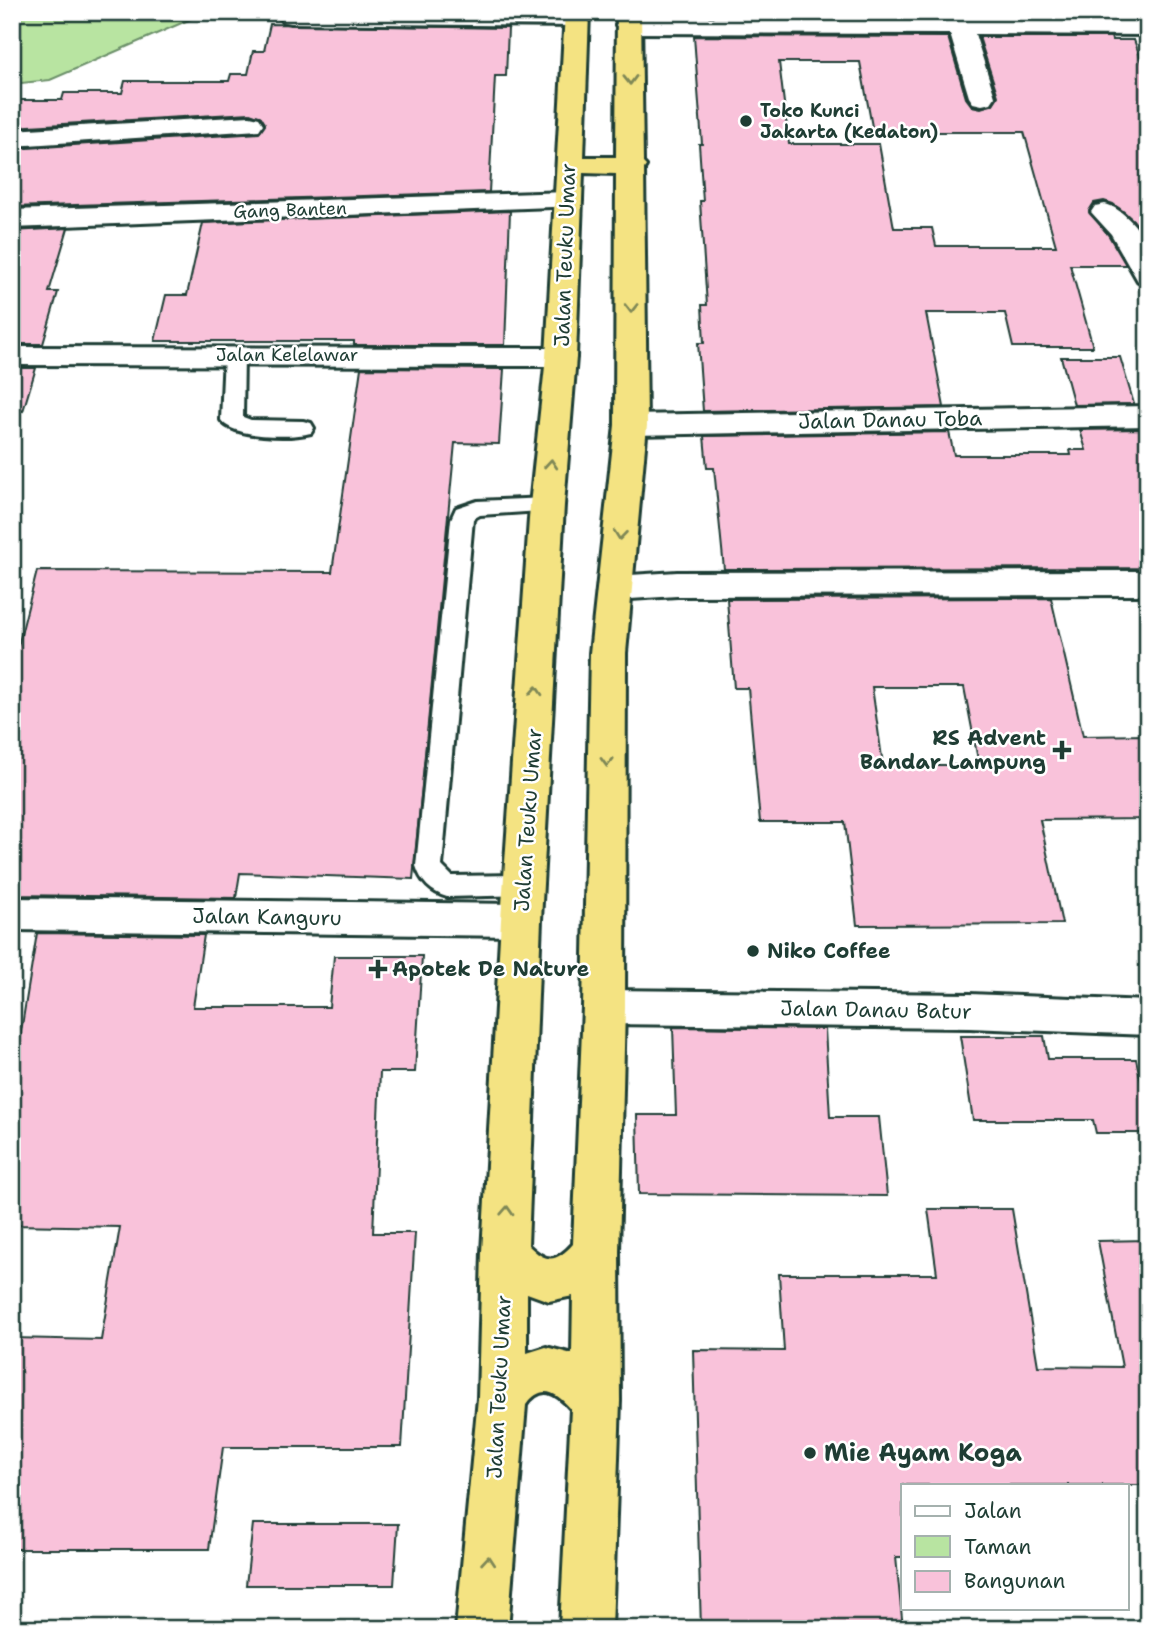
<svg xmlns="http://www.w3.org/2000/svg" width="1160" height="1641" viewBox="0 0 1160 1641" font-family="'Shantell Sans',sans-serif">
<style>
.green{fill:#b8e4a1;stroke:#6c906a;stroke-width:2}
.building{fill:#f9c2da;stroke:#1f3d34;stroke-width:2;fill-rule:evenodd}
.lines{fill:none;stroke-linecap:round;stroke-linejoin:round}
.service-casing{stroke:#1f3d34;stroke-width:6}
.minor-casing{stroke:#1f3d34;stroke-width:6}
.trunk-casing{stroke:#1f3d34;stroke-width:6}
.service{fill:#fff;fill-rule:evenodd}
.minor{fill:#fff;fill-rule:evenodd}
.trunk{fill:#f4e382;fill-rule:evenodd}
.oneway{stroke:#7f8857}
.poi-dot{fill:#1f3d34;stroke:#fff;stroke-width:2.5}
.labels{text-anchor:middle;stroke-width:5;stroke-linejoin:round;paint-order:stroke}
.far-poi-label{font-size:18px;font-weight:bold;fill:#1f3d34;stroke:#fff;text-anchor:start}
.far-street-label{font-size:18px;fill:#1f3d34;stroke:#fff}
.street-label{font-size:21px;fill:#1f3d34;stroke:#fff}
.poi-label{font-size:21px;font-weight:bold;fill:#1f3d34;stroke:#fff;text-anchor:start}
.near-poi-label{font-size:24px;font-weight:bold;fill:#1f3d34;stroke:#fff;text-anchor:start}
</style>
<rect width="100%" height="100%" fill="#fff"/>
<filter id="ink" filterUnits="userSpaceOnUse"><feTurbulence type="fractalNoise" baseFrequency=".0143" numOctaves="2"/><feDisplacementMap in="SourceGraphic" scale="14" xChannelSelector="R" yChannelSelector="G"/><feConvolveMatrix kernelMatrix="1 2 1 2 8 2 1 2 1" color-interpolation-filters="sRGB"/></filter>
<g filter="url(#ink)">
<!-- green -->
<polygon class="green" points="12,12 207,12 50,80 12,84"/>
<!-- building -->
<g class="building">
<polygon points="692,12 1102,12 1104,16 692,15"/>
<polygon points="270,24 508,28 506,76 495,76 489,192 12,207 12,149 259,133 265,125 261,117 250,113 12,127 12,100 62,100 64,93 122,93 125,81 229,81 231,74 248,74 253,51 264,51"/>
<path d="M 694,36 L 948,37 L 966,98 L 972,106 L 981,108 L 993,104 L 998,96 L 979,37 L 1111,37 L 1112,40 L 1134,40 L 1148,78 L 1148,241 L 1133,220 L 1113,204 L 1104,201 L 1094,203 L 1089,211 L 1109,236 L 1126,265 L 1070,265 L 1093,347 L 1013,347 L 1005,313 L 926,313 L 944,407 L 703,411 L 698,343 L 704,343 L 702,305 L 707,305 L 700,201 L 703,201 L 699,144 L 702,144 ZM 779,62 L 860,62 L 873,132 L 1024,132 L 1056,246 L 936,246 L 932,228 L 894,228 L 879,144 L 789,144 Z"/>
<polygon points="510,211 505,345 354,345 354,341 155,341 166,295 187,295 203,223"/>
<polygon points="68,228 49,292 58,292 43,344 12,344 12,231"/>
<polygon points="1061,357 1120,357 1134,404 1074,405"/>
<polygon points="12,368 36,368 23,411 12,409"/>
<polygon points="361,368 504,369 499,444 455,443 413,879 240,873 236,898 12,895 12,670 37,571 332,572"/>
<polygon points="1141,429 1148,451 1148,568 724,569 714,468 707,468 704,436 949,432 954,455 1071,455 1070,450 1086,450 1080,430"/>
<path d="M 1051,598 L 1083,736 L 1148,735 L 1148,819 L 1040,820 L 1062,924 L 857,925 L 845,822 L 760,822 L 748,688 L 734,688 L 727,599 ZM 872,687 L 964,687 L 979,765 L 883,765 Z"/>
<polygon points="37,933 204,935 193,1007 329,1007 334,956 422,956 415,1072 380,1072 373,1233 415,1233 402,1447 223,1447 209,1549 12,1549 12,1338 101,1340 120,1227 12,1225 12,1087"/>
<polygon points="673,1027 825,1029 830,1117 879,1117 887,1196 639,1194 637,1115 676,1115"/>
<polygon points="960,1036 1044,1036 1048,1059 1136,1059 1148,1112 1148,1133 1096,1133 1093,1120 973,1120"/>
<polygon points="928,1209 1012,1209 1038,1366 1122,1367 1098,1241 1148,1240 1148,1485 903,1485 903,1557 896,1557 903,1629 701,1629 693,1350 784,1351 779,1274 937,1274"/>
<polygon points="253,1524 398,1524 394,1585 246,1585"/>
</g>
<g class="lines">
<defs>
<g id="service">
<path d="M 234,349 L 241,351 L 244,355 L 243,417 L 251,420 L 303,421 L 311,423 L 314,428 L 311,433 C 291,438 233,438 221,420 L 224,355 L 227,351 Z"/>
<path d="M 547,498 L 555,500 L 558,505 L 555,510 L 480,515 L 473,519 L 442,866 L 452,876 L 524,875 L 534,878 L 537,885 L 534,892 L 524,895 L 447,897 C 431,892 421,882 416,866 L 451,519 L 456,508 L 477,501 Z"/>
</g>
<g id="minor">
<polygon points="281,12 584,12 590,18 586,23 577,26 291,23 282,21 279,16"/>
<polygon points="629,17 1148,19 1148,35 975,34 995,97 991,103 982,105 973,103 969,97 950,34 629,33 620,30 616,25 620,20"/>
<polygon points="250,116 259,118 263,124 259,130 12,146 12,130"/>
<polygon points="568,192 578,194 582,200 578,206 12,228 12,210"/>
<path d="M 1105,204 C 1122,208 1143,231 1148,249 C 1150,259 1148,273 1148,284 L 1138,281 L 1111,234 L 1091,212 L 1095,206 Z"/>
<polygon points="12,347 561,348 572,350 576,357 572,364 561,366 12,365"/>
<polygon points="1148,406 1148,426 631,435 620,432 615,425 620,418 631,415"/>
<polygon points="1148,571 1148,595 677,596 615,600 603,596 598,588 603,580 615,576 677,572"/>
<polygon points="12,898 521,904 535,909 541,920 535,931 521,936 12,930"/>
<polygon points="604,990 970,994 1148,1001 1148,1035 970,1028 604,1024 589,1019 583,1007 589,995"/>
</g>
<path id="trunk" d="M 565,12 L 589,12 L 584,157 L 616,157 L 617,12 L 641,12 L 643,163 L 646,166 L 644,169 L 647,425 L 626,653 L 625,1007 L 619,1252 L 620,1401 L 612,1629 L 560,1629 L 571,1409 C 556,1392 542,1383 526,1405 L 508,1629 L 456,1629 L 478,1398 L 482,1252 L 501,920 L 530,505 L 546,357 ZM 583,173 L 616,174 L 615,425 L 590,653 L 583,1007 L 573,1244 C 556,1263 546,1263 528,1245 L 541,920 L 564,505 L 576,357 ZM 527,1293 L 549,1301 L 573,1296 L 572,1354 L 546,1347 L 527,1353 Z"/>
</defs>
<!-- service casing -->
<use href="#service" class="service-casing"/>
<!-- minor casing -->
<use href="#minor" class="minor-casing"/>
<!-- trunk casing -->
<use href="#trunk" class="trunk-casing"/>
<!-- service -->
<use href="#service" class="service"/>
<!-- minor -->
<use href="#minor" class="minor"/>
<!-- trunk -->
<use href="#trunk" class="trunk"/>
</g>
<!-- one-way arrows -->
<defs><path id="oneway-chevron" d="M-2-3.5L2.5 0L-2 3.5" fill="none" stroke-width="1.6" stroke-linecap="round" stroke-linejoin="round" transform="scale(1.75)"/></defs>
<g class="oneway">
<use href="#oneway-chevron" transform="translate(630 80) rotate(89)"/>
<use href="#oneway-chevron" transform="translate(631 308) rotate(90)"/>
<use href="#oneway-chevron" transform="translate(551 464) rotate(-85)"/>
<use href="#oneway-chevron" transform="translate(620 535) rotate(96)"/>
<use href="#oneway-chevron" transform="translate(536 691) rotate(-87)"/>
<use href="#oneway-chevron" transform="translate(607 762) rotate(91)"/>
<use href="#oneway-chevron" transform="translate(507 1211) rotate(-87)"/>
<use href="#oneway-chevron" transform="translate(488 1561) rotate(-85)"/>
</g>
</g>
<!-- markers -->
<g class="poi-dot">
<circle cx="746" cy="121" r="7"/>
<path d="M1058.5 739.5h7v7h7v7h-7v7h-7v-7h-7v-7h7z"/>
<circle cx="753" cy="951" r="7"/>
<path d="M374.5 958.5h7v7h7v7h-7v7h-7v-7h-7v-7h7z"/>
<circle cx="810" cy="1453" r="7"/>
</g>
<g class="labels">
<!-- far-poi labels -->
<g class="far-poi-label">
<text x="760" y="117">Toko Kunci<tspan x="760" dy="21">Jakarta (Kedaton)</tspan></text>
</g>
<!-- far-street labels -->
<g class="far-street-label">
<text transform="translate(290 210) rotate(-2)" y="6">Gang Banten</text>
<text x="287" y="361">Jalan Kelelawar</text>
</g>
<!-- street labels -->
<g class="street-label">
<text transform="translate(565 255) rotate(-88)" y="7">Jalan Teuku Umar</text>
<text transform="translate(890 420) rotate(-1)" y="7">Jalan Danau Toba</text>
<text transform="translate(528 820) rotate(-86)" y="7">Jalan Teuku Umar</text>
<text transform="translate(267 917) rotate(1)" y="7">Jalan Kanguru</text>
<text transform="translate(876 1010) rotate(1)" y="7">Jalan Danau Batur</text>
<text transform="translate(499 1387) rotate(-87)" y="7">Jalan Teuku Umar</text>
</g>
<!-- poi labels -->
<g class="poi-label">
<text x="1046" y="745" text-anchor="end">RS Advent<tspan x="1046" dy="24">Bandar Lampung</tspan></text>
<text x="767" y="958">Niko Coffee</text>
<text x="392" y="976">Apotek De Nature</text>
</g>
<!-- near-poi labels -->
<g class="near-poi-label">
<text x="824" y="1461">Mie Ayam Koga</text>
</g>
</g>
<!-- margin -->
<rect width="1160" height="1641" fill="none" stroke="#fff" stroke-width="42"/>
<rect x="21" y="21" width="1118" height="1599" fill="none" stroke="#1f3d34" stroke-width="2.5" filter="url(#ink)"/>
<!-- legend -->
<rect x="901" y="1484" width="228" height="126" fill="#ffffff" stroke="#a5b1ae" stroke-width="2"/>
<rect x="915" y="1506" width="35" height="10" fill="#ffffff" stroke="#a5b1ae" stroke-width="2"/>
<text x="964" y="1518" font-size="21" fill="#1f3d34">Jalan</text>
<rect x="915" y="1536" width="35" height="21" fill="#b8e4a1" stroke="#a5b1ae" stroke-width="2"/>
<text x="964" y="1554" font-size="21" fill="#1f3d34">Taman</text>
<rect x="915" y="1571" width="35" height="21" fill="#f9c2da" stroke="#a5b1ae" stroke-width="2"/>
<text x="964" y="1588" font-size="21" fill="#1f3d34">Bangunan</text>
</svg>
